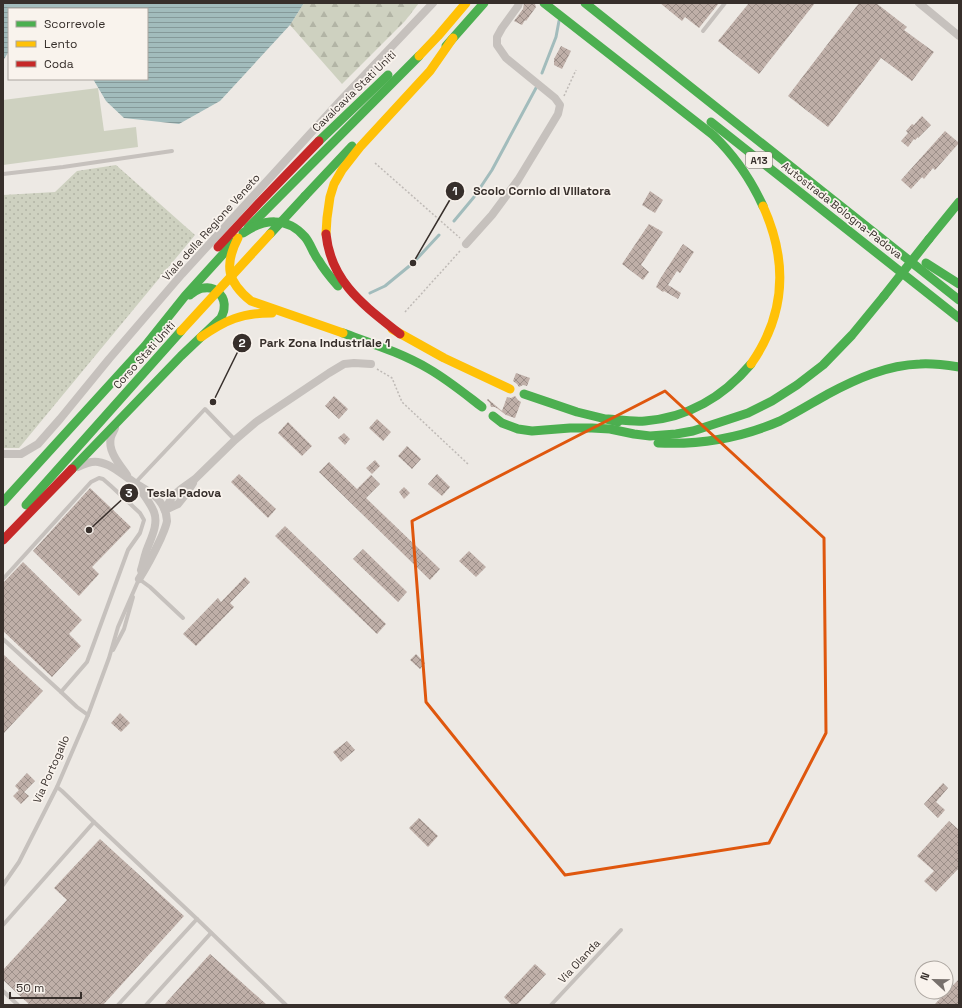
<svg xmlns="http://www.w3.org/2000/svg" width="962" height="1008" viewBox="0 0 962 1008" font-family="'Space Grotesk',sans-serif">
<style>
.grass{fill:url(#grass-dots)}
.forest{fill:url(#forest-firs)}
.pitch{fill:#ced1c0}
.water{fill:url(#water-rules)}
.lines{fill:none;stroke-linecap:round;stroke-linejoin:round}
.stream{stroke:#a2bcbc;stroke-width:3}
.building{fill:url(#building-cross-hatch)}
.path{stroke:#bfbab6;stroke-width:1.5;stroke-dasharray:2 2;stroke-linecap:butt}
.lane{stroke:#c6c1bd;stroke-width:4}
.street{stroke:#c6c1bd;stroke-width:8}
.fast{stroke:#4caf50;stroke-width:9}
.slow{stroke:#ffc107;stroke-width:9}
.jam{stroke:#c62828;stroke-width:9}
.fast-bridge{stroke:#4caf50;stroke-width:9}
.slow-bridge{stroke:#ffc107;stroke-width:9}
.marked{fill:none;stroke:#df570e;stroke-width:3;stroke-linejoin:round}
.labels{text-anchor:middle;stroke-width:3.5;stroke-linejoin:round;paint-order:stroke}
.shield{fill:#f9f3ed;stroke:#716a65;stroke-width:1}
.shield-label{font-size:10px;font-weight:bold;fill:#372f2b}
.street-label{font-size:11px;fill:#372f2b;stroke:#f9f3ed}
.leader{fill:none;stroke:#372f2b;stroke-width:1.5}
.callout-dot{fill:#372f2b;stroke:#f9f3ed;stroke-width:1.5}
.mark-label{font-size:12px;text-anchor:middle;font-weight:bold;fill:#fff}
.callout-label{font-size:12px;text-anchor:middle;font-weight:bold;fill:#372f2b;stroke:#f9f3ed;stroke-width:3.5;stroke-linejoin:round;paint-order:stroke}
</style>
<defs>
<pattern id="grass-dots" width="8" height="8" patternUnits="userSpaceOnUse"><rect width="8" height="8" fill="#ced1c0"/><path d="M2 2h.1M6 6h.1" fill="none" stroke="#b2b4a5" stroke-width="1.8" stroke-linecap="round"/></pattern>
<pattern id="forest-firs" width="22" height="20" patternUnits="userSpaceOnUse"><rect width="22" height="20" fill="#ced1c0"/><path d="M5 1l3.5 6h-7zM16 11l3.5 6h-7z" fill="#b2b4a5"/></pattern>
<pattern id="water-rules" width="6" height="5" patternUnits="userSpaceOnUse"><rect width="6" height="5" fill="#a2bcbc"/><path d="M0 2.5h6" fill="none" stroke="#859999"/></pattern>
<pattern id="building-cross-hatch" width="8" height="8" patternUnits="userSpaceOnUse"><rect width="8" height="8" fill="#bfafa8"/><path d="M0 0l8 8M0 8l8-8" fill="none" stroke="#9c8f89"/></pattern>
</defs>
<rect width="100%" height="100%" fill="#ede9e4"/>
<!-- grass -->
<polygon class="grass" points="116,165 195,235 19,448 3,448 3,195 55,192 77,171"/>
<!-- forest -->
<polygon class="forest" points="304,3 419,3 405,21 342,84 290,25"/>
<!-- pitch -->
<polygon class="pitch" points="98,88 104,131 136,127 138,147 3,165 3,100"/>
<!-- water -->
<polygon class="water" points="3,3 304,3 290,25 220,101 179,124 124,118 106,101 93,79 147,79 147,9 9,9 9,51 3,61"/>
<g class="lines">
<!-- stream -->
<g class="stream">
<polyline points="542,73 556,37 559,21"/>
<polyline points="454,221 474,197 492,170 536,88"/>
<polyline points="370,293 385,286 413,263 439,235"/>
</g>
</g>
<!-- building -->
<g class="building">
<polygon points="524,3 533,3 535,4 536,7 526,21 525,20 522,25 514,21 523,9"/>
<polygon points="660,3 719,3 699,28 685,17 682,21"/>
<polygon points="749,3 815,3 759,74 718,41"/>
<polygon points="859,3 876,3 907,27 904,30 934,52 912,81 881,58 828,127 788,96"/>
<polygon points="561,46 571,51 562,69 554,65 554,59"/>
<polygon points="922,116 931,125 918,138 918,137 915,140 914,139 908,147 901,141 908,133 906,131 912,124 914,125"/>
<polygon points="945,131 959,143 935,170 933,168 924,179 922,177 911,189 901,180"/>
<polygon points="650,191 663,200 655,213 642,205"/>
<polygon points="649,224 663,232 641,265 649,272 643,280 622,264"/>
<polygon points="683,244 694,252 680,273 677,271 668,285 681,293 678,299 664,291 663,292 656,287 660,279"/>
<polygon points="516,373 530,378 527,386 523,385 519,387 517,384 513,381"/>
<polygon points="334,396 348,409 339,419 325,406"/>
<polygon points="515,396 518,400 521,402 515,418 506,415 498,409 495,407 491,407 490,403 487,400 488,399 502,411 507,397 511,398"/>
<polygon points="377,419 391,432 383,441 369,428"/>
<polygon points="288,422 312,446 302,456 278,433"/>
<polygon points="344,433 350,439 345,445 338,438"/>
<polygon points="407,446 421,459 412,469 398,456"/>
<polygon points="375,460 380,466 372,474 366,468"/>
<polygon points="329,462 357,489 371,475 380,484 366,498 440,569 430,580 319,472"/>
<polygon points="239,474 276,509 268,518 231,482"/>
<polygon points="437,474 450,487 442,496 428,484"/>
<polygon points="404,487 410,493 404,499 399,492"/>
<polygon points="90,488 131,527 92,567 99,574 79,596 33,551"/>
<polygon points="285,526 386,624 377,634 275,536"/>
<polygon points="363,549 407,592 398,602 353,559"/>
<polygon points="469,551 486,567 476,577 459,561"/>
<polygon points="23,562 82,620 69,634 81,646 52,677 3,631 3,583"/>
<polygon points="245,577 250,582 230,603 234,607 196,646 183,634 218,598 221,602"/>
<polygon points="3,654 43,691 3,734"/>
<polygon points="416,654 425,663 420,669 410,660"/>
<polygon points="120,713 130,723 121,732 111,723"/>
<polygon points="347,741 355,750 341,762 333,752"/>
<polygon points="27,773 35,781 24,792 29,796 21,804 13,796 19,790 15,786"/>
<polygon points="943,783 948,788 936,802 945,810 938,818 924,804"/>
<polygon points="419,818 438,836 428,847 409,828"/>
<polygon points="949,821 959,830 959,868 936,892 924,881 934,871 917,856"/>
<polygon points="100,839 184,916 103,1005 30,1005 3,980 3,970 67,900 54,888"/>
<polygon points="210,954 267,1005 164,1005"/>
<polygon points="535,964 546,974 517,1005 512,1005 504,997"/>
<polygon points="959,979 959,1005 934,1005"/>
</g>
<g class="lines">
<!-- path -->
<g class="path">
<polyline points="564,96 576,70"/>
<polyline points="375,163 460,238"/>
<polyline points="405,312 442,271 460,251"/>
<polyline points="377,369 392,378 402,402 469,465"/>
</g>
<!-- lane -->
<g class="lane">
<polyline points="703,31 725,3"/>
<polyline points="3,174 63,167 172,151"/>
<polyline points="135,483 205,409 235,440"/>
<polyline points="3,579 91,482 99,478 103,479 111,486 140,513 144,520 140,533 128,550 87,662 61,692"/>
<polyline points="139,579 150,587 183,618"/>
<polyline points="3,639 61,692 77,707 88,715"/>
<polyline points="113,650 124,629 133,597"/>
<polyline points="57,787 62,791 94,822 197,919 286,1005"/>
<polyline points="3,885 19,862 57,787 88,715 109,658 118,627 139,579"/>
<polyline points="3,925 94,822"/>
<polyline points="3,991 18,1005"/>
<polyline points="118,1005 197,919"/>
<polyline points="146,1005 211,933"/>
<polyline points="551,1005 621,930"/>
</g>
<!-- street -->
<g class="street">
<polyline points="919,3 959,36"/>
<polyline points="466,244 492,215 518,180 552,124 558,114 560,105 555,98 506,58 497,45 497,37 502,28 518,6 519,3"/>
<path d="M 115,428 C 114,431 112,434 111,437 C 107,451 120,465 127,475"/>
<polyline points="3,454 21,454 38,444 60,419 109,359 182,274 341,100 433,3"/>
<path d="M 78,467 C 84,464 90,461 98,462 C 112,464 124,476 135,483 C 143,488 151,492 158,499 C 163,505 167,513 167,521 C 166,527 163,533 161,538 C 154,553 148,565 139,579"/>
<path d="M 137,485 C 143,494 150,502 154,512 C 159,525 150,540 146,552 C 144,558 143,564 141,570"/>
<polyline points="165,510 172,497 181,489 195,479 235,440 256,422 329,373 344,364 354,363 371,364"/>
<polyline points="165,510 178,504 186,494 193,483"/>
</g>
<!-- fast -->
<g class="fast">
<path d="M 544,3 L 713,135 C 734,155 751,180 763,206"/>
<polyline points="585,3 959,300"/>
<polyline points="446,46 484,3"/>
<polyline points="711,122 959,318"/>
<polyline points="319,141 388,75"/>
<polyline points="305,196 352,146"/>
<polyline points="248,228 419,56"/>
<path d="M 243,233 C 263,219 287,216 305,237 C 311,244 313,254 319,261 C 324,270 331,278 338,286"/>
<polyline points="929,239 959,202"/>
<polyline points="926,263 959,284"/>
<path d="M 343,333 C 373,344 402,353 429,369 C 448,380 465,394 482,407"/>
<polyline points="524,394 577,412 618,422"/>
<polyline points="493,416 502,423 518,429 532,431 570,428 592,428 610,429 634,434 650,436 676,434 693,431 748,413 772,401 797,385 823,365 852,335 884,296"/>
<path d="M 608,419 C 620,420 633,422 645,421 C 688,418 724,396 751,364"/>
<path d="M 658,443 C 700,445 741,438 780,421 C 796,413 812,403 828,394 C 856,379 887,365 920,364 C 933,363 946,365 959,367"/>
<path d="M 72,469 L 181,356 L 221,318 C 222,315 224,312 224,309 C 226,297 216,286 204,288 C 198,288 194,292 190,295"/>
<polyline points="3,502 145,346 185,296 234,242"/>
<polyline points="26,505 181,331"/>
</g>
<!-- slow -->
<g class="slow">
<polyline points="419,56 438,36 466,3"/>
<polyline points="326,234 327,218 330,197 334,184 342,170 360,147 430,71 453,38"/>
<path d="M 238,238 C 224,265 227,282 251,301 L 343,333"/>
<polyline points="392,329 444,358 510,389"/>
<path d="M 201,337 C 226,320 241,313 272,313"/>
<path d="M 751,364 C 786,314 788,261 763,206"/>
</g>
<!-- jam -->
<g class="jam">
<path d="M 326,234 C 331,283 365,306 400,334"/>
<polyline points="218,247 259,203 319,141"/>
<polyline points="3,540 72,469"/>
</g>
<!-- fast-bridge -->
<g class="fast-bridge">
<polyline points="270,234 305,196"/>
<polyline points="884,296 929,239"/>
</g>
<!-- slow-bridge -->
<polyline class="slow-bridge" points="181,331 270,234"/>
</g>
<!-- marked area -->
<path class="marked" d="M 665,391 L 824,538 L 826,733 L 769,843 L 565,875 L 426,702 L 412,521 Z"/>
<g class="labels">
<!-- shield labels -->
<rect class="shield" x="746" y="152" width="26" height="16" rx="3"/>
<g class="shield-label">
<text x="759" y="164">A13</text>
</g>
<!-- street labels -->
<g class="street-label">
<text transform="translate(354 91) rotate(-44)" y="4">Cavalcavia Stati Uniti</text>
<text transform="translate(842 210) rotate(38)" y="4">Autostrada Bologna-Padova</text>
<text transform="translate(211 227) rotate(-48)" y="4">Viale della Regione Veneto</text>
<text transform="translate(144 355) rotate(-48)" y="4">Corso Stati Uniti</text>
<text transform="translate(51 769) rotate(-66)" y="4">Via Portogallo</text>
<text transform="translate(579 961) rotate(-47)" y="4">Via Olanda</text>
</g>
</g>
<!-- callouts -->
<path class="leader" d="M413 263L455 191M213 402L242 343M89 530L129 493"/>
<g class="callout-dot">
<circle cx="413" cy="263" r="4"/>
<circle cx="213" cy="402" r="4"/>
<circle cx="89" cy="530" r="4"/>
<circle cx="455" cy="191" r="10"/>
<circle cx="242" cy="343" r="10"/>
<circle cx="129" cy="493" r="10"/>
</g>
<g class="mark-label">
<text x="455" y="195">1</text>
<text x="242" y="347">2</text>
<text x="129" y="497">3</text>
</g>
<g class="callout-label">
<text x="542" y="195">Scolo Cornio di Villatora</text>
<text x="325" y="347">Park Zona Industriale 1</text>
<text x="184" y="497">Tesla Padova</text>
</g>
<!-- border -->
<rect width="962" height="1008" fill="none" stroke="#372f2b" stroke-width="8"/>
<!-- legend -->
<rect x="8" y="8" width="140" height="72" fill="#f9f3ed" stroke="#aba59f"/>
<rect x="16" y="21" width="20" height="6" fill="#4caf50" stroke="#aba59f"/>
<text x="44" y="28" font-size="12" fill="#372f2b">Scorrevole</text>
<rect x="16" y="41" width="20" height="6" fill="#ffc107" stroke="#aba59f"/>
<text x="44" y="48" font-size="12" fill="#372f2b">Lento</text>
<rect x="16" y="61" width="20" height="6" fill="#c62828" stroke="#aba59f"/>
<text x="44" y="68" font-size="12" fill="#372f2b">Coda</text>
<!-- north arrow -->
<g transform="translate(934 980) rotate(292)"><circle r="19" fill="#f9f3ed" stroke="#aba59f"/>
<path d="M0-3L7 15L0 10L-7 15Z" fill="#77706c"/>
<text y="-6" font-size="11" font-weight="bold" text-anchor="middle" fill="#372f2b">N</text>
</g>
<!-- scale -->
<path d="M10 992v6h71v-6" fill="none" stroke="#372f2b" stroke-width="2"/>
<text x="16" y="992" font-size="12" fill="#372f2b" stroke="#f9f3ed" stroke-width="3" paint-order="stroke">50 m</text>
</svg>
